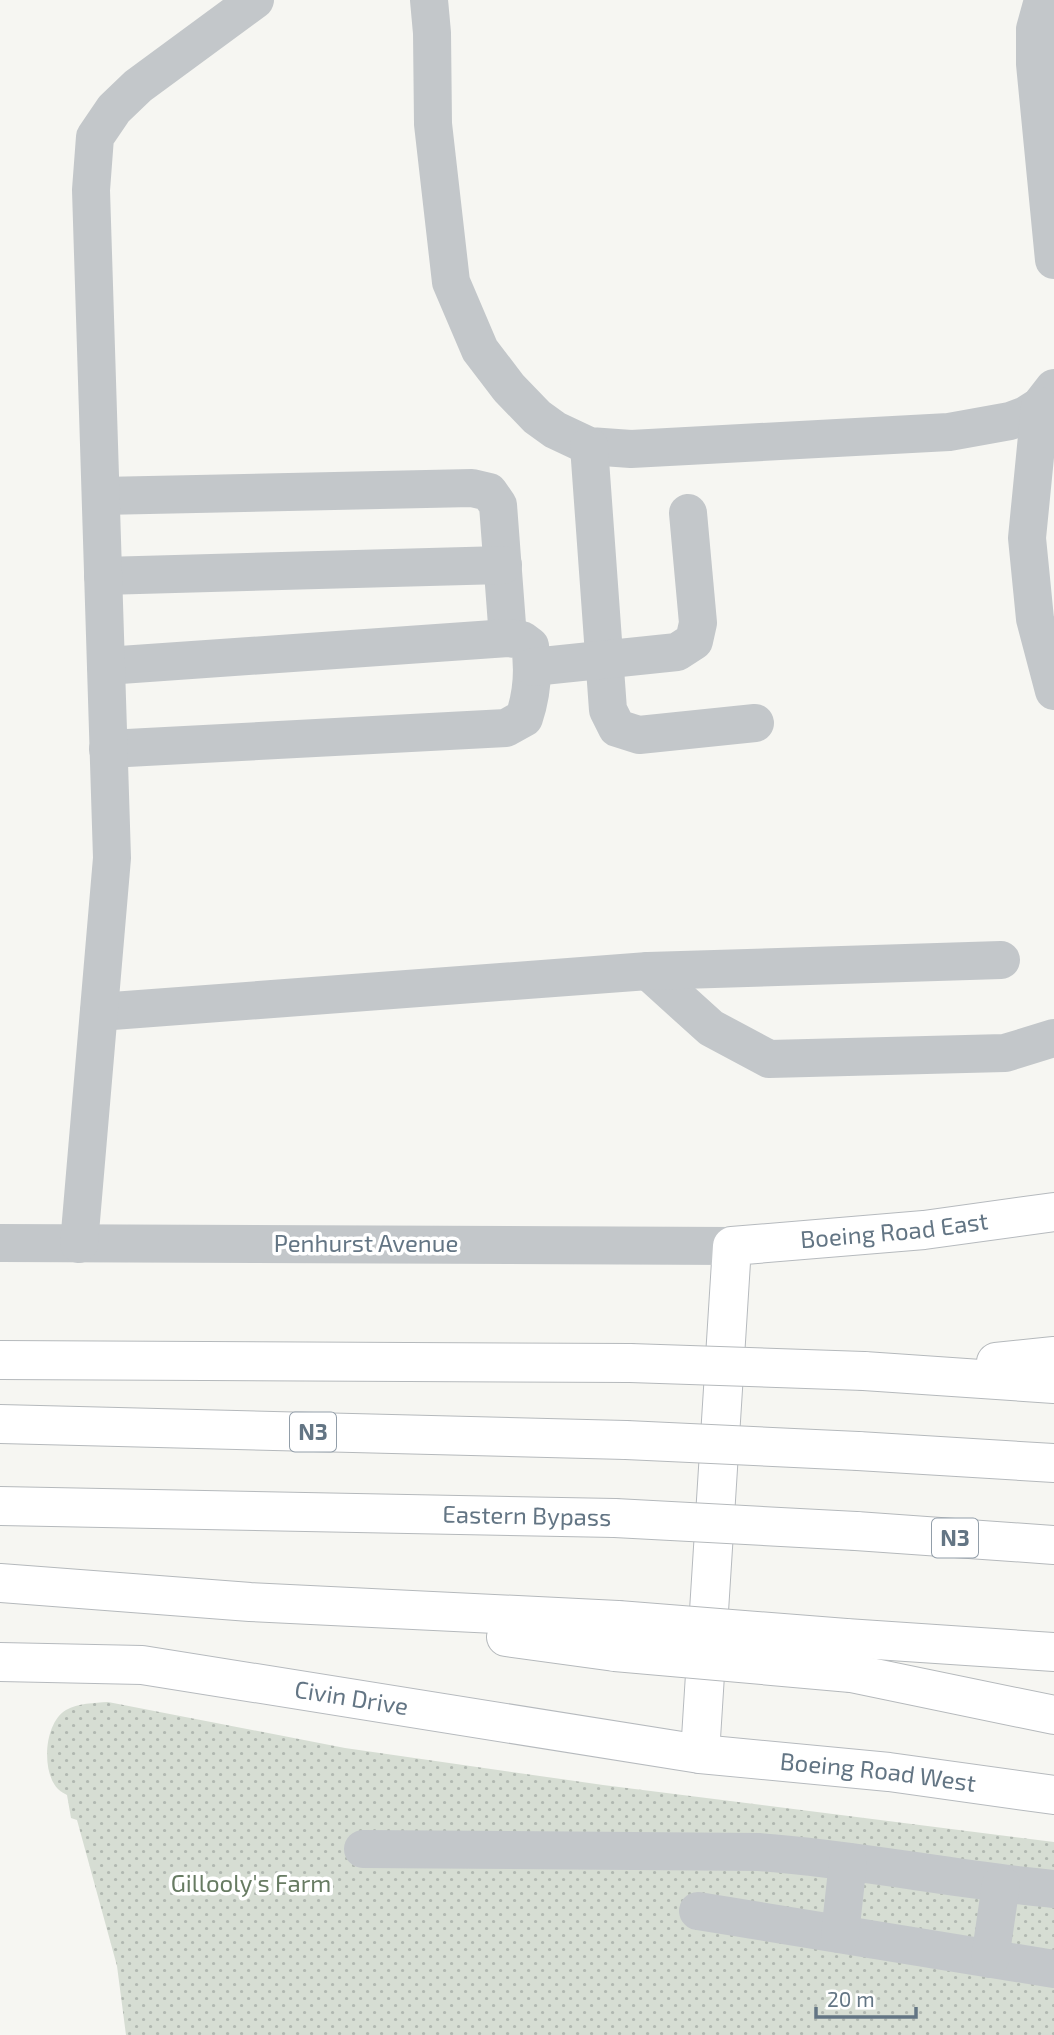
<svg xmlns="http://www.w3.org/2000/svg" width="1054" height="2035" viewBox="0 0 1054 2035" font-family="'Exo 2',sans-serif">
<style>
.green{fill:url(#green-dots)}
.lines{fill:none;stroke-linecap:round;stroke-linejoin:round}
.major-casing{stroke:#b6babe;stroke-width:40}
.highway-casing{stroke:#b5b9bc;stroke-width:40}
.minor{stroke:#c3c7ca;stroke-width:38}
.major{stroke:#fff;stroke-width:38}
.highway{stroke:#fff;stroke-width:38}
.highway-bridge-casing{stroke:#b5b9bc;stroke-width:40;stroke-linecap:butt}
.highway-bridge{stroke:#fff;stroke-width:38}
.labels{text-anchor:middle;stroke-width:7;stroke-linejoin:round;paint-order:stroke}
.shield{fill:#fff;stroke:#929ea9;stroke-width:2}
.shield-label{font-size:23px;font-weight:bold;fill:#637584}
.street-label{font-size:24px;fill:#637584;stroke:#fff}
.park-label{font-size:24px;fill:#677b62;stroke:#fff}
</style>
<defs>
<pattern id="green-dots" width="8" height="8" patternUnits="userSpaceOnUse" patternTransform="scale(1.75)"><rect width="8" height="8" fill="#d6ddd3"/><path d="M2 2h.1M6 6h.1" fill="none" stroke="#b1b8b1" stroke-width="1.8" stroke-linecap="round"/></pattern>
</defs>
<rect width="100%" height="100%" fill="#f6f6f2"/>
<!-- green -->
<path class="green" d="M 108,1702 L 345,1748 L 603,1785 L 1054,1842 L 1054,2035 L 126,2035 L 117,1966 L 77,1820 L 71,1818 L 67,1795 C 64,1793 61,1792 58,1789 C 41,1772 44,1723 66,1710 C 78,1703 94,1703 108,1702 Z"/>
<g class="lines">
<defs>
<g id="major">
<path id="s1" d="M 0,1662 L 142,1665 L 700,1754 L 889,1772 L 1054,1795"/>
<path id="s2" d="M 700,1754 L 732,1246 L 924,1230 L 1054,1212"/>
</g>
<g id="highway">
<polyline points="0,1360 630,1363"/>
<polyline points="996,1362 1054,1356"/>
<polyline points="864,1371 1054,1384"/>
<polyline points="0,1424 626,1440"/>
<polyline points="858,1451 1054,1463"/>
<path id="s3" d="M 0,1506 L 615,1518"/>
<polyline points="856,1531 1054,1545"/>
<polyline points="0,1583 250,1602 618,1620"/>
<polyline points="506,1637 615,1652"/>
<polyline points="846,1638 1054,1652"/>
<polyline points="851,1673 1054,1715"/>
</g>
</defs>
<!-- major casing -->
<use href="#major" class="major-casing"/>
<!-- highway casing -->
<use href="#highway" class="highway-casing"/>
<!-- minor -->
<g class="minor">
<polyline points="429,0 432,33 433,124 451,282 480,350 509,388 537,417 555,430 589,446 631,449 949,432 1010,421 1026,415 1040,406 1054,388"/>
<polyline points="1043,0 1035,29 1035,64 1054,260"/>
<polyline points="1040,406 1027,538 1035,619 1054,691"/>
<polyline points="589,446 608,710 617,728 639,735 755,723"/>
<polyline points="101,496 472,488 489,492 498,505 508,638"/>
<polyline points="103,576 503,565"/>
<path d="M 106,666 L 508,638 L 522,640 L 530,646 C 534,671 532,694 524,718 L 506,728 L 108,749"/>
<polyline points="533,667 677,652 694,641 698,623 688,513"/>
<polyline points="648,971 711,1028 769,1059 1005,1053 1054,1038"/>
<polyline points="99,1012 648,971 1001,960"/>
<polyline points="0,1243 732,1246"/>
<polyline points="79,1244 112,858 91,190 95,137 114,109 138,86 255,0"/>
<path d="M 363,1849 L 759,1852 C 858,1859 955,1880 1054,1889"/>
<polyline points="698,1911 1054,1969"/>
<polyline points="840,1934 848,1862"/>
<polyline points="990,1959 1001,1884"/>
</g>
<!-- major -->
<use href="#major" class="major"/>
<!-- highway -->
<use href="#highway" class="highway"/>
<defs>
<g id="highway-bridge">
<polyline points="630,1363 864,1371"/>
<polyline points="626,1440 858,1451"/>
<polyline points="615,1518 856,1531"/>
<polyline points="618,1620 846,1638"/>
<polyline points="615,1652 851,1673"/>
</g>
</defs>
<!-- highway-bridge casing -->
<use href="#highway-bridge" class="highway-bridge-casing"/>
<!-- highway-bridge -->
<use href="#highway-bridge" class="highway-bridge"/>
</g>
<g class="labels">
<!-- shield labels -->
<g class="shield">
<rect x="290" y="1412.5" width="46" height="39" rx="5"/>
<rect x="932" y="1518.5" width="46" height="39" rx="5"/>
</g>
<g class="shield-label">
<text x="313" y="1440">N3</text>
<text x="955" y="1546">N3</text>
</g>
<!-- street labels -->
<g class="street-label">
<text dy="8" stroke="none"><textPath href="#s2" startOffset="672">Boeing Road East</textPath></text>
<text x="366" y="1252">Penhurst Avenue</text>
<text dy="8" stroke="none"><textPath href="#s3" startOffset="527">Eastern Bypass</textPath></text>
<text dy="8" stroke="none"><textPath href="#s1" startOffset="354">Civin Drive</textPath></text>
<text dy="8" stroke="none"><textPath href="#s1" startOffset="886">Boeing Road West</textPath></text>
</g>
<!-- park labels -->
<g class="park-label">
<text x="251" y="1892">Gillooly's Farm</text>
</g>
</g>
<!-- scale -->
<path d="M816 2007v10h100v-10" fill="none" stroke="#637584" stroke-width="3.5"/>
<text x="827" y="2007" font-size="21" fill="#637584" stroke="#ffffff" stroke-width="5" paint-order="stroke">20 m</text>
</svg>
